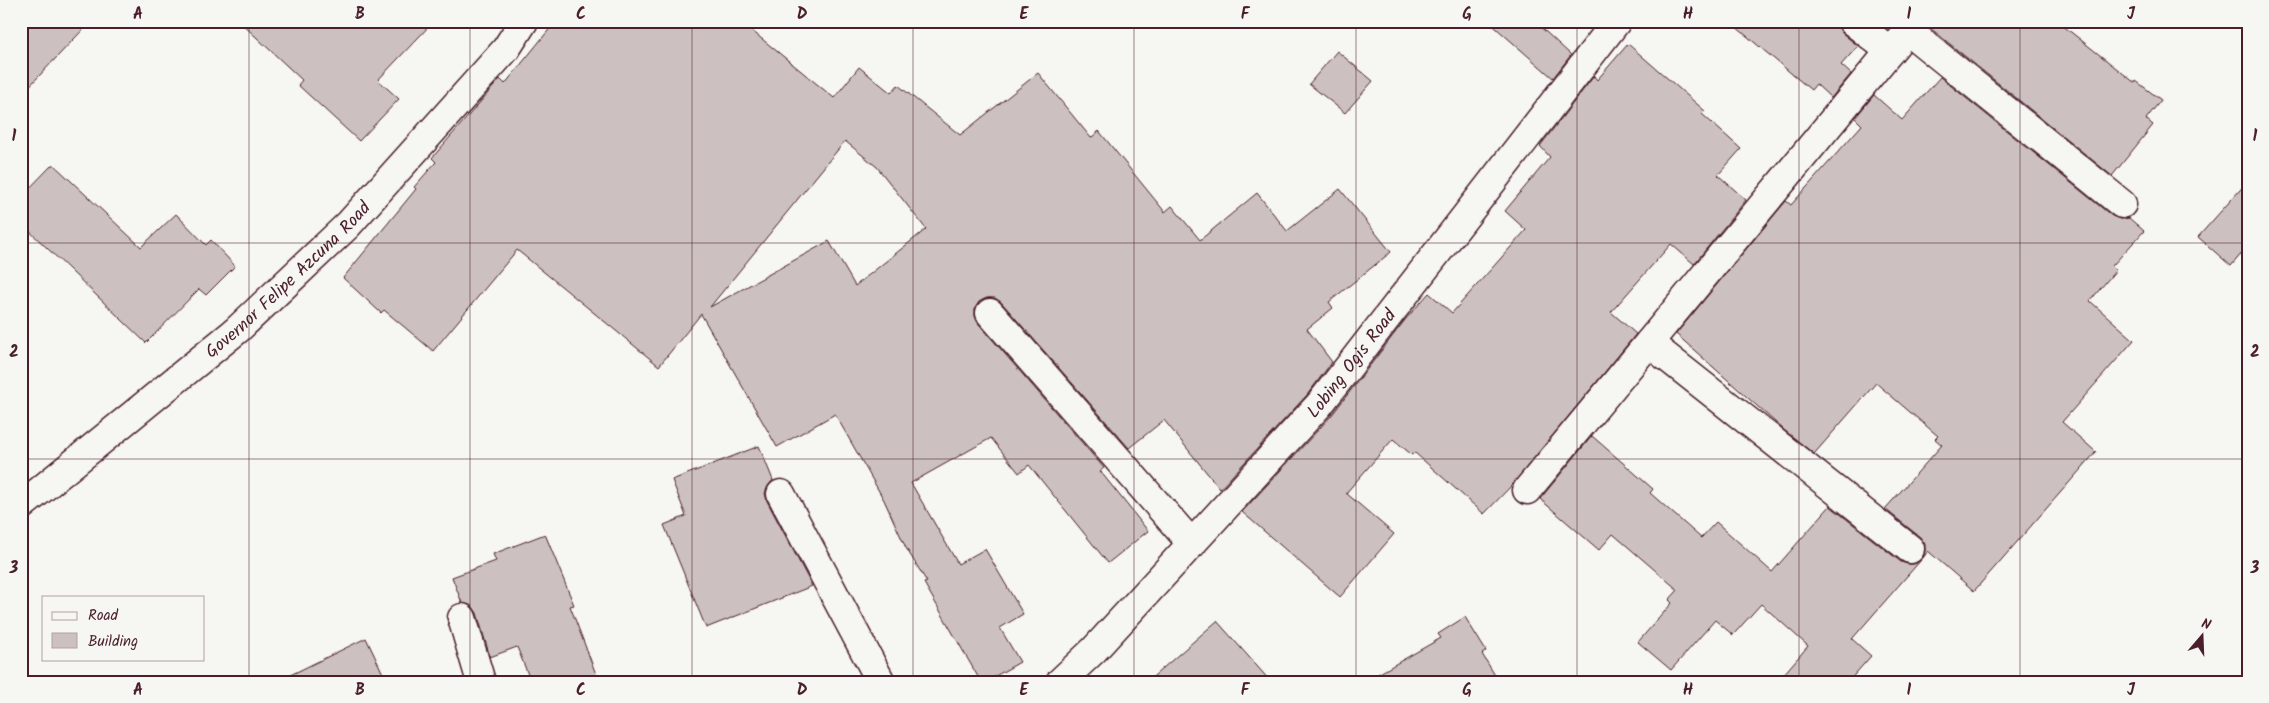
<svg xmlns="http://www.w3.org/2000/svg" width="2269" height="703" viewBox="0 0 2269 703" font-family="Kalam,sans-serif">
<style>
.building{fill:#ccc1c0;stroke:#4a1f2b;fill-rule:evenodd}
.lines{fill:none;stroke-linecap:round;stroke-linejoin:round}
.minor-casing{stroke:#4a1f2b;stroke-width:31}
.minor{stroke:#f6f6f2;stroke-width:28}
.grid{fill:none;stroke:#4a1f2b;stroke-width:1;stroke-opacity:0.55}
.labels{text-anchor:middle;stroke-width:5;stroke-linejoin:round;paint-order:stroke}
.street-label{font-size:18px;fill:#4a1f2b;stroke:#f6f6f2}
.neatline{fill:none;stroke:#4a1f2b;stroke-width:2}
.grid-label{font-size:16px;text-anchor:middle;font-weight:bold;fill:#4a1f2b}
</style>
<rect width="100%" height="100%" fill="#f6f6f2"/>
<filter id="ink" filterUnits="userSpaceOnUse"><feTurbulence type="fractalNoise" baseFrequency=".02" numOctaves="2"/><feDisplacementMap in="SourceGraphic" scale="10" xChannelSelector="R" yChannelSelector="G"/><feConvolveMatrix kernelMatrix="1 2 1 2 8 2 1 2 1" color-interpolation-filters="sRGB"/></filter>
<g filter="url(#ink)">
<!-- building -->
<g class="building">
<polygon points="21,21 91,21 21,95"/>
<polygon points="239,21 434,21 378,80 399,99 359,141 298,85 302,80"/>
<path d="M 556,21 L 740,21 L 834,98 L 859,67 L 891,93 L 898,85 L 960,135 L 1038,73 L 1091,138 L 1099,131 L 1165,212 L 1172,206 L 1200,240 L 1257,193 L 1287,231 L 1340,189 L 1391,252 L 1329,302 L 1333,308 L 1307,329 L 1332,362 L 1307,395 L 1220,489 L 1164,420 L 1129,448 L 1002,303 L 995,298 L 987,298 L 979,302 L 975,308 L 975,316 L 978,323 L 1104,468 L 1100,471 L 1148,531 L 1108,563 L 1029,465 L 1019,473 L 991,438 L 911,483 L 958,564 L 985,549 L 1023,614 L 1000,628 L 1020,662 L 985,682 L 981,682 L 924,583 L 927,582 L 906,548 L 884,500 L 835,414 L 777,447 L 701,314 L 659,366 L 517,250 L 433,351 L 384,310 L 381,313 L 343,278 L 416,189 L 414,187 L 436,162 L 432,158 L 500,79 L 505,84 ZM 845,141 L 877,167 L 926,229 L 925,230 L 855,286 L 829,241 L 710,307 Z"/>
<polygon points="1488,21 1534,21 1571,55 1553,78"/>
<polygon points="1729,21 1837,21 1842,33 1858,46 1841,65 1851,74 1831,98 1816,84 1811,90"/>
<polygon points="1930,21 2057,21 2135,83 2136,81 2161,100 2146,119 2153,125 2112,176 1929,27"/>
<polygon points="1628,44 1705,111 1702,114 1741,149 1718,175 1746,200 1694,264 1671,244 1611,312 1636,334 1514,483 1484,514 1414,452 1412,455 1393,439 1346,493 1394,534 1340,597 1242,512 1331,416 1405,320 1429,293 1452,313 1526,230 1505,211 1550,157 1540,146 1594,76 1597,80"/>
<polygon points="1337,51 1373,81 1345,113 1309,84"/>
<polygon points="1940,77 2112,216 2120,219 2129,218 2144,231 2112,266 2116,270 2090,301 2134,340 2062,422 2096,452 1974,591 1928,551 1923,558 1925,551 1925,544 1920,537 1885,509 1942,445 1935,439 1938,436 1876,383 1814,454 1784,430 1676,334 1786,201 1791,205 1862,125 1855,118 1874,95 1902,120"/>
<polygon points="53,164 141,247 176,214 206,245 211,240 235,266 206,295 199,289 146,343 21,223 21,197"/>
<polygon points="2248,181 2248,246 2231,266 2198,237"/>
<polygon points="1592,436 1653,489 1650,493 1701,538 1716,522 1772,572 1830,506 1901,562 1908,564 1915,564 1921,560 1852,639 1871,656 1848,682 1777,682 1808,646 1761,604 1733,635 1715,620 1671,670 1638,642 1672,603 1669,600 1678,590 1613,534 1599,550 1540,499"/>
<polygon points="759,446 773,480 768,486 765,493 767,501 812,586 706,628 664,525 686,516 672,480"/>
<polygon points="545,534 574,605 570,606 599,682 531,682 517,647 490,657 477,613 472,606 462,603 452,577 496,561 493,554"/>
<polygon points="1465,617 1486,651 1482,654 1499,682 1364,682 1441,638 1438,634"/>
<polygon points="1217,621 1271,682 1147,682"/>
<polygon points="366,638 387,682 276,682"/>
</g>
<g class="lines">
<defs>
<g id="minor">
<polyline points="1852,21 1890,51"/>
<polyline points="1907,30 2122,204"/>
<polyline points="990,313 1192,544"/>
<polyline points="1649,343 1910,549"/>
<polyline points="1527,490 1915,21"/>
<polyline points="781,494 881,682"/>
<path id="s1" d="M 21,506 L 237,330 L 348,225 L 506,49 L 524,21"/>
<polyline points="462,618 481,682"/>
<path id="s2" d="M 1060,682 L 1094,650 L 1319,405 L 1617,21"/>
</g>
</defs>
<!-- minor casing -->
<use href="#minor" class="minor-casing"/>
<!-- minor -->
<use href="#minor" class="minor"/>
</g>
</g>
<!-- grid -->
<path class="grid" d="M 249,21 L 249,682M 470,21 L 470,682M 692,21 L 692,682M 913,21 L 913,682M 1134,21 L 1134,682M 1356,21 L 1356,682M 1577,21 L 1577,682M 1799,21 L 1799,682M 2020,21 L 2020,682M 21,243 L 2248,243M 21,459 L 2248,459"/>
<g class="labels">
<!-- street labels -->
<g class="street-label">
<text dy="6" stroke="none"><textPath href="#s1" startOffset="350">Governor Felipe Azcuna Road</textPath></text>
<text dy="6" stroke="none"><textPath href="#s2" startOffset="432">Lobing Ogis Road</textPath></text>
</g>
</g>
<!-- margin -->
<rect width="2269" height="703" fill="none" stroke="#f6f6f2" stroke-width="55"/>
<!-- legend -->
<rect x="42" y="596" width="162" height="65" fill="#f6f6f2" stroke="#b1a0a2"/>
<rect x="52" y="612" width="25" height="8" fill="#f6f6f2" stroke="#b1a0a2"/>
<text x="88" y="620" font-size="15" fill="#4a1f2b">Road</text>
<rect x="52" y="633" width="25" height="15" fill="#ccc1c0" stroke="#b1a0a2"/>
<text x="88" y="646" font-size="15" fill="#4a1f2b">Building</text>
<!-- north arrow -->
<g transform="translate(2202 636) rotate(19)" stroke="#f6f6f2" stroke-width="4" paint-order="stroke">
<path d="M0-4L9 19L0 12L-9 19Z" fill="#4a1f2b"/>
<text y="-8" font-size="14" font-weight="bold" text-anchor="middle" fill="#4a1f2b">N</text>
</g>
<rect x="28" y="28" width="2214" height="648" class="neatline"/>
<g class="grid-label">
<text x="138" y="19">A</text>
<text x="360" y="19">B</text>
<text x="581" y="19">C</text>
<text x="802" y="19">D</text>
<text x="1024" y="19">E</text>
<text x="1245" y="19">F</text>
<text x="1467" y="19">G</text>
<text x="1688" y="19">H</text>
<text x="1909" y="19">I</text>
<text x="2131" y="19">J</text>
<text x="14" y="141">1</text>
<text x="2255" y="141">1</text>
<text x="14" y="357">2</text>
<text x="2255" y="357">2</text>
<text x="14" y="573">3</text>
<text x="2255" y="573">3</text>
<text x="138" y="695">A</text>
<text x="360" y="695">B</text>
<text x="581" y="695">C</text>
<text x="802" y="695">D</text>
<text x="1024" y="695">E</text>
<text x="1245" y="695">F</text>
<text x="1467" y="695">G</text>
<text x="1688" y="695">H</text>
<text x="1909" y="695">I</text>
<text x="2131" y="695">J</text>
</g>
</svg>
